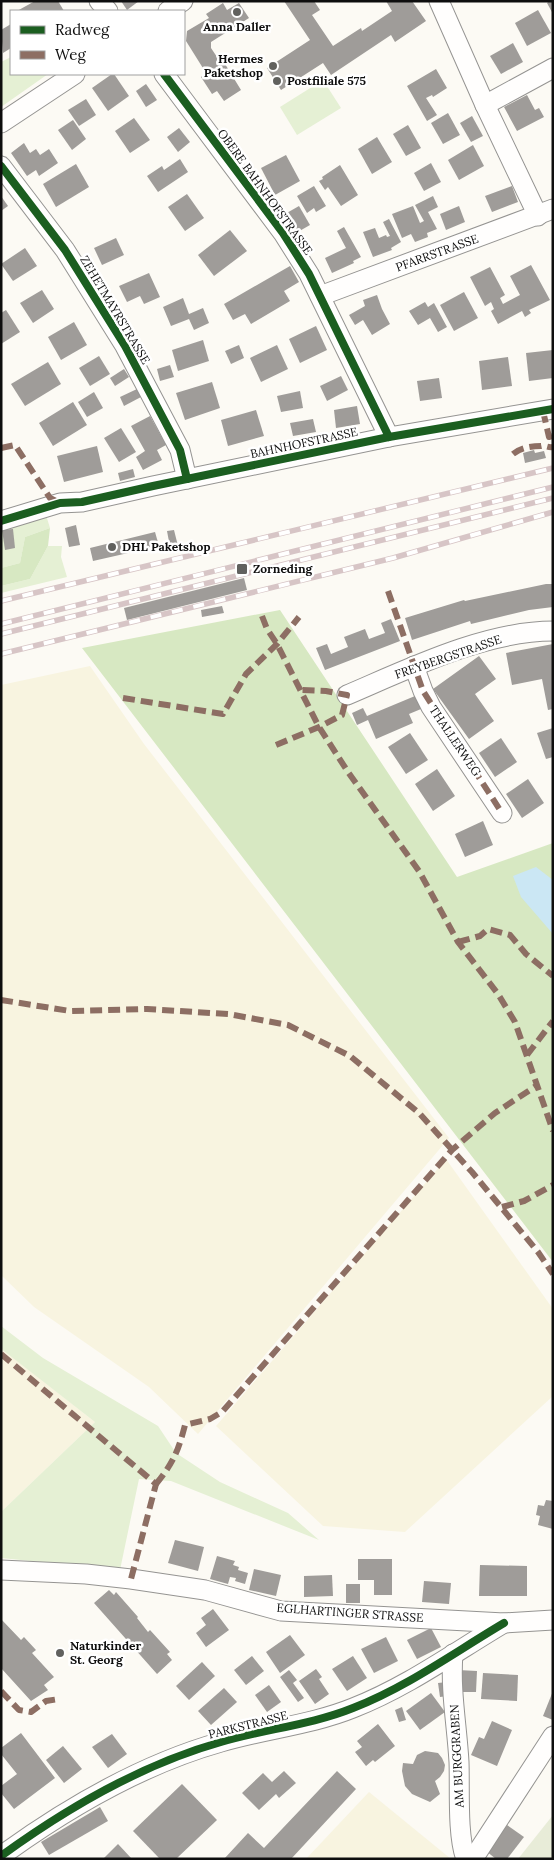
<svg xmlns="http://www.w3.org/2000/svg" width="554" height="1860" viewBox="0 0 554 1860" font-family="Lora,serif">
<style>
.farmland{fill:#f8f4e0}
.green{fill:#e5f0d4}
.forest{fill:#d7e8c2}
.cemetery{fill:#e8ecd8}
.water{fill:#cbe7f4}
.building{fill:#9f9c99}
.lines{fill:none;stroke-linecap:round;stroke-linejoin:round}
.minor-casing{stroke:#959492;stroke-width:21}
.minor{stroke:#fffefd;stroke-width:19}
.rail-casing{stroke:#d7c5c6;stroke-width:5.5}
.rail{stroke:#fff;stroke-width:4;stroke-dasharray:11;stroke-linecap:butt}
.quiet{stroke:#8d6e63;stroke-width:6;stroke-dasharray:12 6;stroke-linecap:butt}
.cycleway-casing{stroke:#fff;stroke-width:11}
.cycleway{stroke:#1b5e20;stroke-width:8}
.poi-dot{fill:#61615e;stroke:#fff;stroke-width:2}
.labels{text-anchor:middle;stroke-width:5;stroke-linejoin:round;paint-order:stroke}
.poi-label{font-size:12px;font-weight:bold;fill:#0e0e0e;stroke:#fff;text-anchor:start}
.street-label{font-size:12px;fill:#0e0e0e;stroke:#fff}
</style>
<rect width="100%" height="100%" fill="#fcfaf4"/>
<!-- farmland -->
<g class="farmland">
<polygon points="90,666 144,744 449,1138 198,1434 149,1387 34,1307 1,1275 1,685"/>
<polygon points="446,1159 553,1309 553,1396 405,1532 323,1526 216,1426"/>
<polygon points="1,1348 95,1422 1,1512"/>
<polygon points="369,1792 451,1859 306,1859"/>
</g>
<!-- green -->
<g class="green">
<polygon points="11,57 11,74 48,74 1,107 1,62"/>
<polygon points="323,80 341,108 297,135 280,107"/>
<polygon points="46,515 50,528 25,537 20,563 1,568 1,528"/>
<polygon points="48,546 62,546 61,557 67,577 1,593 1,586 30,579"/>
<polygon points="1,1326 43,1358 158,1426 176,1453 220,1482 288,1513 319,1540 171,1481 139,1479 120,1570 1,1558 2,1511 95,1422 4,1351 1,1348"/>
</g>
<!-- forest -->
<g class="forest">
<polygon points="50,528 48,546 30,579 1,586 1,568 20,563 25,537"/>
<polygon points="280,610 457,877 553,843 553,1262 82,648"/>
</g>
<!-- cemetery -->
<polygon class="cemetery" points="553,1815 553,1859 518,1859"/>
<!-- water -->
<polygon class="water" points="536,867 553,880 553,934 521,897 513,876"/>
<!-- building -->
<g class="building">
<polygon points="35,1 58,1 64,11 17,11"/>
<polygon points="121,1 139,1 127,10"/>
<polygon points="284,1 314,1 320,10 312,15 333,46 361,28 362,31 392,11 386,1 412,1 426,21 395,42 391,35 331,75 323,63 281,90 267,68 310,40"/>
<polygon points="549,1 553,1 553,14 547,3"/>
<polygon points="223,3 227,10 239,3 249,18 211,42 211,48 219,60 222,59 241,90 224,101 217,91 212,94 201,77 206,73 186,41 187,31 209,18 206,14"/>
<polygon points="538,10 551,33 527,46 515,23"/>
<polygon points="11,24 11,48 3,53 1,30"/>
<polygon points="513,43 523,62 501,74 490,56"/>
<polygon points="436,69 447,88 433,97 432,95 426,98 437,115 427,121 407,86"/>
<polygon points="112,74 114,74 129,96 108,111 92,88"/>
<polygon points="146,84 157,100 146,107 136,91"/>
<polygon points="527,95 535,110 539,108 544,117 517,131 504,107"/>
<polygon points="86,99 96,115 79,126 68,110"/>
<polygon points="448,113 460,135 443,144 431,123"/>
<polygon points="472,116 483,136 471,142 460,123"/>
<polygon points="134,118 150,140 130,153 115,131"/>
<polygon points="73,120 86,139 72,150 58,130"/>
<polygon points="408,125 421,148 406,156 393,134"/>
<polygon points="179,128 190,142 178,152 167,137"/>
<polygon points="377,137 392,162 372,174 358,149"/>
<polygon points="24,143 30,153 36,149 40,155 49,149 58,163 39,176 36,170 27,176 11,153"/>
<polygon points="473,145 484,166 459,180 448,160"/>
<polygon points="286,155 300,181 275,195 261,168"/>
<polygon points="180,159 188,172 158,192 147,176 162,166 164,170"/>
<polygon points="431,163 441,182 424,191 414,173"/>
<polygon points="76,164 89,187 56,207 43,184"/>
<polygon points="340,165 358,195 341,206 328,187 325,190 319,181 323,179 322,177"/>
<polygon points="314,186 326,206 316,212 314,208 307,213 297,196"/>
<polygon points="512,186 518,202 492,212 485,196"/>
<polygon points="187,194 204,218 185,231 168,207"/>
<polygon points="1,196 8,206 1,211"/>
<polygon points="433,196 438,207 428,212 437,229 427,233 428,237 415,242 411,234 402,238 392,214 413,206 420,223 424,221 415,205"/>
<polygon points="299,206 310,225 296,233 285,214"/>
<polygon points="459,206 465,222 446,230 440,214"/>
<polygon points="389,219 401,242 391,248 392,250 373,257 363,232 375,228 379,238 386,235 387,237 390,236 383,222"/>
<polygon points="344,227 361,257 353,261 354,263 332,273 325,258 346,248 337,231"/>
<polygon points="230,230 247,251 214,276 198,255"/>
<polygon points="116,238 124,255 102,265 94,248"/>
<polygon points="25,248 37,266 13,281 1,264"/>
<polygon points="531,265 550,300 529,310 531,313 525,317 522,311 498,324 491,311 494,309 491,302 485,306 470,277 490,267 505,295 500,298 503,304 520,295 510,276"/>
<polygon points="290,266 299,282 284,291 290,301 251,324 245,314 233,320 224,304"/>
<polygon points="149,273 160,297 144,304 140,296 127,302 119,286"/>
<polygon points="42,290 54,309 33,323 20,303"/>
<polygon points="464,292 478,318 454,331 440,305"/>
<polygon points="377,295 382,309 390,324 372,335 363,320 355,325 349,315 365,306 363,300"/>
<polygon points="183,298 189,314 203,308 209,323 194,330 189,319 171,326 163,307"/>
<polygon points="425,302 428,307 434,303 447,327 438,332 430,318 418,325 409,311"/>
<polygon points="6,310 20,332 1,344 1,313"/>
<polygon points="74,322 87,345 61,360 48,337"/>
<polygon points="316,326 327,350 300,363 289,339"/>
<polygon points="203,340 209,361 178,371 172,350"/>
<polygon points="239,345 244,358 231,364 225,351"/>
<polygon points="277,345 288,369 261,382 250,358"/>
<polygon points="553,350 553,378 529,381 526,353"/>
<polygon points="99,356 110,374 90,386 79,368"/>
<polygon points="508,357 512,386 482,390 479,361"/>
<polygon points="48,362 61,384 25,406 11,384"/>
<polygon points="170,365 174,377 160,381 157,369"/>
<polygon points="124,369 129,377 115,386 110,378"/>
<polygon points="341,376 348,390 327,401 320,386"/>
<polygon points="439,378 442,398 420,401 417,381"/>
<polygon points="212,382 220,408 185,420 176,393"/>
<polygon points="137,389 141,397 124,406 120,397"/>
<polygon points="300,391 303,408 281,412 277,396"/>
<polygon points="94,392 103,408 87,417 78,402"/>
<polygon points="73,402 87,425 53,446 39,423"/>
<polygon points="357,406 360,424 336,428 334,410"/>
<polygon points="256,410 264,436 228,446 221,420"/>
<polygon points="150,416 166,445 157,450 162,460 143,470 136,457 145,451 131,426"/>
<polygon points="313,419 316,432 293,436 290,423"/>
<polygon points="121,428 136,452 119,462 104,438"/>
<polygon points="97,446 103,472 64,482 57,456"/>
<polygon points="534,450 535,453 544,451 546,458 525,463 523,453"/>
<polygon points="133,469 135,477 120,481 118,473"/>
<polygon points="76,525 80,545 69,547 65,528"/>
<polygon points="13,529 15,548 5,550 2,530"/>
<polygon points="174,530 178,546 170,547 167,531"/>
<polygon points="155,532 159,546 93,561 90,548"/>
<polygon points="244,578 247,590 127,620 124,608"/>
<polygon points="546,584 553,584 553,607 529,610 471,624 470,621 412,640 405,618 464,600 465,601"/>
<polygon points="222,606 224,613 202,617 201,610"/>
<polygon points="391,619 400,641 325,670 316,648 327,644 331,654 348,647 344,637 365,629 369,639 385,633 381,623"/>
<polygon points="553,644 553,709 548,710 542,679 512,685 506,653"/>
<polygon points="479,656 496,679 475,694 494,721 469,739 433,689"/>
<polygon points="415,696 421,709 409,714 413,723 376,739 368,720 357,725 352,713 363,708 367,716"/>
<polygon points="553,728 553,757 546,759 537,733"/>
<polygon points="410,733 428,760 406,774 388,747"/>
<polygon points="501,738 517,762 495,777 479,753"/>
<polygon points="437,769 455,796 433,811 415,784"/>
<polygon points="528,779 544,803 522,818 506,794"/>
<polygon points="483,821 493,845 465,857 455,834"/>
<polygon points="546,1500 553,1501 553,1529 538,1525 540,1516 536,1515 538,1505 544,1506"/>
<polygon points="175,1540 204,1547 198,1571 168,1563"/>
<polygon points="217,1556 235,1561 233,1565 239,1567 238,1570 248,1573 245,1584 235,1581 236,1578 230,1577 228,1584 210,1579"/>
<polygon points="358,1559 392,1559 392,1595 374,1595 374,1580 358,1580"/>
<polygon points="480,1565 527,1566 527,1596 479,1596"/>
<polygon points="254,1569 281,1575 276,1596 249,1590"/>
<polygon points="332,1575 333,1596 304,1597 304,1576"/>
<polygon points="424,1581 451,1583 449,1604 422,1602"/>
<rect x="346" y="1584" width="14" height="19"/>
<polygon points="109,1590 114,1595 116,1592 138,1617 137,1618 148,1632 150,1630 170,1652 167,1654 172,1660 157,1674 94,1603"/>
<polygon points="213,1609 229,1630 206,1647 196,1633 206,1625 201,1618"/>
<polygon points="1,1619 21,1640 24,1637 36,1650 32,1653 54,1677 44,1685 48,1690 31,1701 1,1668"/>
<polygon points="431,1628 441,1647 417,1659 407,1640"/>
<polygon points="290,1635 305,1655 280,1673 266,1652"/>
<polygon points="386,1637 398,1661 374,1673 361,1649"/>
<polygon points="252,1656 264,1671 246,1685 234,1670"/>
<polygon points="353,1656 367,1678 347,1691 332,1669"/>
<polygon points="202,1662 215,1676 189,1700 176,1686"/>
<polygon points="316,1669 322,1677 319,1679 329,1694 315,1704 299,1681"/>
<polygon points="289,1670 297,1680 293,1683 304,1698 298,1702 280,1677"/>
<polygon points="458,1670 477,1671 476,1692 463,1692 463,1685 458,1685"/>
<polygon points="483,1673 518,1675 517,1701 481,1699"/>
<polygon points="447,1682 448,1696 440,1697 438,1683"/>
<polygon points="269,1685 281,1702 267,1712 255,1695"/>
<polygon points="224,1688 237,1702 211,1725 198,1711"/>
<polygon points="553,1691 553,1720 543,1716"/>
<polygon points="431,1693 445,1712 420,1730 406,1711"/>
<polygon points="402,1707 406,1720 399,1722 395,1710"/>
<polygon points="492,1721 512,1730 497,1766 471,1755 479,1737 484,1739"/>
<polygon points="378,1724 395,1746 375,1762 373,1760 366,1766 355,1752 362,1747 357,1741"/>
<polygon points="21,1733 55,1778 14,1809 1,1793 1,1786 17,1774 1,1754 1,1748"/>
<polygon points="112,1734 127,1754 108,1768 92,1747"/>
<polygon points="63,1746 82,1769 64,1783 46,1760"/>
<polygon points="425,1751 438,1753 442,1758 445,1765 444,1771 440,1777 435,1781 440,1794 430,1802 412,1794 405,1786 402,1771 403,1763 413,1764 417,1755"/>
<polygon points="284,1771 296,1783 279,1798 276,1794 259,1810 242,1793 263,1773 272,1782"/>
<polygon points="337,1771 356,1789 291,1859 224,1859 248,1833 264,1848"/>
<polygon points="182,1784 217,1820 176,1859 160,1859 133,1831"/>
<polygon points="100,1807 108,1821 49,1855 41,1842"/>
<polygon points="507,1825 524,1837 507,1859 496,1859 486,1851"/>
<polygon points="118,1844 132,1859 103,1859"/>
</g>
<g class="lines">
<defs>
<g id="minor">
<polyline points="99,1 108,11"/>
<polyline points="439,1 485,105 538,216"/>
<polyline points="168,11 183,1"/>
<polyline points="164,74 283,233 309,274 389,437"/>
<polyline points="485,105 553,68"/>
<polyline points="1,123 75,74"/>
<polyline points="1,166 65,250 125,346 180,450 187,479"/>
<polyline points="320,296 553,209"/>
<polyline points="1,521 60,503 82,502 153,486 389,437 553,409"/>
<polyline points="414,666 423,691 431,707 502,813"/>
<path d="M 347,695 C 408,669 485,631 553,631"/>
<polyline points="1,1570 86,1574 131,1579 205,1590 281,1611 504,1623 553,1620"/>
<path d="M 453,1654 C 450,1690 457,1726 459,1762 C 460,1788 457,1836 466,1859"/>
<path d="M 1,1856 C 67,1808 143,1764 221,1742 C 265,1729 311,1725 353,1708 C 407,1687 455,1652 504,1623"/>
<polyline points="473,1859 553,1736"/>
</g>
</defs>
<!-- minor casing -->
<use href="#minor" class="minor-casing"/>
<!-- minor -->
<use href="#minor" class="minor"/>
<defs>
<g id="rail">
<polyline points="1,601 553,468"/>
<polyline points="1,624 553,487"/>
<polyline points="1,634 553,498"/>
<polyline points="1,654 393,558 553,512"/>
</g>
</defs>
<!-- rail casing -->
<use href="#rail" class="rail-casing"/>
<!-- rail -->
<use href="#rail" class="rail"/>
<!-- quiet -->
<g class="quiet">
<polyline points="543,411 549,437 553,436"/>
<polyline points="1,448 15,445 50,498 60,503"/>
<path d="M 513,454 C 520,448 531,446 541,446 C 545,445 548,448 553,447"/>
<polyline points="388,591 423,691 502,813"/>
<polyline points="262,616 267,629 277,644 319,727 348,772 419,871 458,942 498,994 515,1022 553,1131"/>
<polyline points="123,698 223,714 246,674 277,644 299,617"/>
<polyline points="276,745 319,727 342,715 347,695 326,691 300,690"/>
<polyline points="458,942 480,936 488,929 510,935 526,954 553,976"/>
<polyline points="1,1000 70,1011 147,1009 228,1014 288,1025 350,1056 419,1113 472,1172 538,1252 553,1274"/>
<polyline points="527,1055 553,1021"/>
<polyline points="502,1207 524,1201 553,1185"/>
<polyline points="1,1354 156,1484 131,1579"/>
<path d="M 156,1484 C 173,1463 178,1452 185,1425 L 210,1419 L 222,1412 L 452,1150 L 495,1113 L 536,1086"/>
<polyline points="1,1691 19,1710 31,1712 46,1701 59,1699"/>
</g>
<defs>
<g id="cycleway">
<polyline points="164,74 283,233 309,274 389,437"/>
<polyline points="1,166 65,250 125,346 180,450 187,479"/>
<polyline points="1,521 60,503 82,502 153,486 389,437 553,409"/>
<path d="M 1,1856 C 67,1808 143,1764 221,1742 C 265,1729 311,1725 353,1708 C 407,1687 455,1652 504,1623"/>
</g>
</defs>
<!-- cycleway casing -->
<use href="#cycleway" class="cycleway-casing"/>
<!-- cycleway -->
<use href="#cycleway" class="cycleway"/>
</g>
<!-- markers -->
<g class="poi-dot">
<circle cx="237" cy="12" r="5"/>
<circle cx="273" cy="66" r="5"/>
<circle cx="277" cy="81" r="5"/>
<circle cx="112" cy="547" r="5"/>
<rect x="236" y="563" width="12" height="12" rx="2.5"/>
<circle cx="60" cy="1653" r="5"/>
</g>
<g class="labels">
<!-- poi labels -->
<g class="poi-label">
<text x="237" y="31" text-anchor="middle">Anna Daller</text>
<text x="263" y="63" text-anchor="end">Hermes<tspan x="263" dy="14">Paketshop</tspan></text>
<text x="287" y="85">Postfiliale 575</text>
<text x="122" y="551">DHL Paketshop</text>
<text x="253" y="573">Zorneding</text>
<text x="70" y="1650">Naturkinder<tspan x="70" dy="14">St. Georg</tspan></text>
</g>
<!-- street labels -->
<g class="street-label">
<text transform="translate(265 192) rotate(54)" y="4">OBERE BAHNHOFSTRASSE</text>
<text transform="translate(437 253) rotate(-20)" y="4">PFARRSTRASSE</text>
<text transform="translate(115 310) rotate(59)" y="4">ZEHETMAYRSTRASSE</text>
<text transform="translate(304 443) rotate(-12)" y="4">BAHNHOFSTRASSE</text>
<text transform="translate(448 657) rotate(-19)" y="4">FREYBERGSTRASSE</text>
<text transform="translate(455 741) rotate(56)" y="4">THALLERWEG</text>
<text transform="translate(350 1613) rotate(4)" y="4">EGLHARTINGER STRASSE</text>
<text transform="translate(248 1725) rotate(-14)" y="4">PARKSTRASSE</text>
<text transform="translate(457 1756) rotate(-93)" y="4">AM BURGGRABEN</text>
</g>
</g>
<!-- border -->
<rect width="554" height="1860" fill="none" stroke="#0e0e0e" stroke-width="5"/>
<!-- legend -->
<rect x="10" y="10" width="175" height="65" fill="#ffffff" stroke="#9f9f9f"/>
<rect x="20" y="26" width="25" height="8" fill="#1b5e20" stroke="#9f9f9f"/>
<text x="55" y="35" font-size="15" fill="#0e0e0e">Radweg</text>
<rect x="20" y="51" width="25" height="8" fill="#8d6e63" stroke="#9f9f9f"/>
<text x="55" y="60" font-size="15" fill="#0e0e0e">Weg</text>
</svg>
